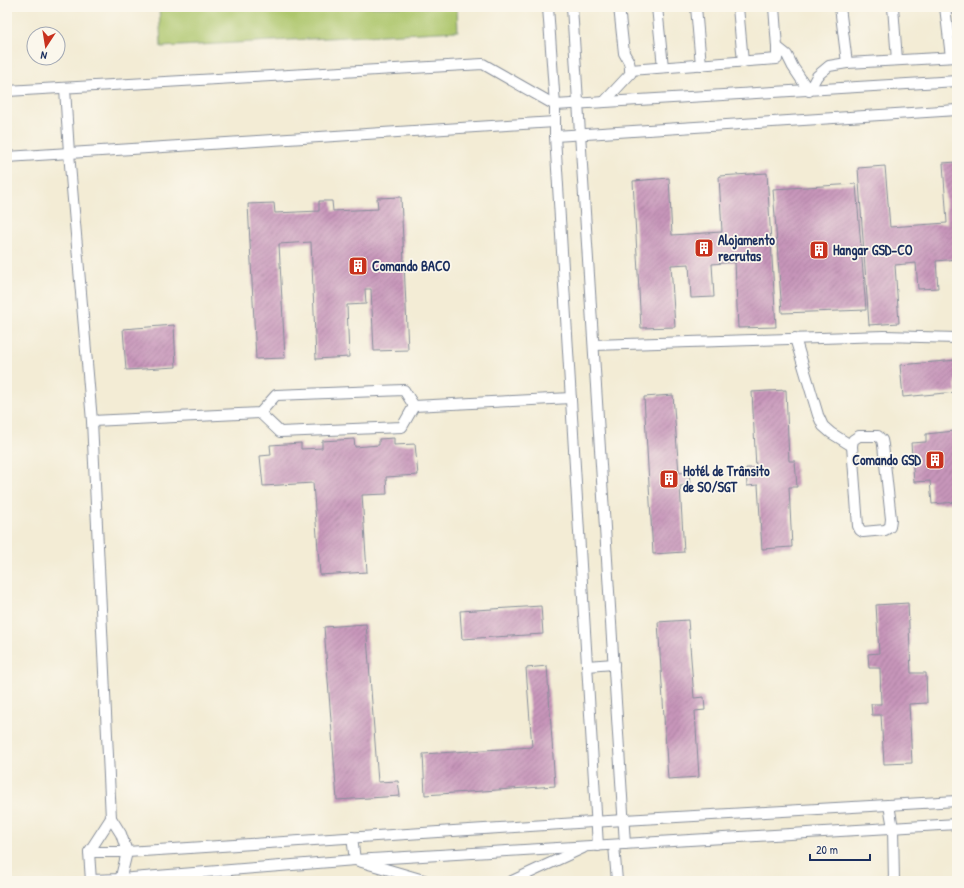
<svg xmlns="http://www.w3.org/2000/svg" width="964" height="888" viewBox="0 0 964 888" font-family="'Patrick Hand',sans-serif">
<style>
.pitch{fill:#adc66c;stroke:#647a65}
.building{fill:url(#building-hatch)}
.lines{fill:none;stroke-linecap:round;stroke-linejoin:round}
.service-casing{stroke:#878e9a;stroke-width:12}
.service{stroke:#fff;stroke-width:10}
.labels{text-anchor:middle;stroke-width:3.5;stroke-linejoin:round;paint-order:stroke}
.poi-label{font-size:14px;font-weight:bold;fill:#1b2f5e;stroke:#fbf7ec;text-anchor:start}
</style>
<defs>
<pattern id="building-hatch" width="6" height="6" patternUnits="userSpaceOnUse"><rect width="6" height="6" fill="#c795ba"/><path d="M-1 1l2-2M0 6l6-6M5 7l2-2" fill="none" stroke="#a17a9a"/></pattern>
</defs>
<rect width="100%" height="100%" fill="#fbf7ec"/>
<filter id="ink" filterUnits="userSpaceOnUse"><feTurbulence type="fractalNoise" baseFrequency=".025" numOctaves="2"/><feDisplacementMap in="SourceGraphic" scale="8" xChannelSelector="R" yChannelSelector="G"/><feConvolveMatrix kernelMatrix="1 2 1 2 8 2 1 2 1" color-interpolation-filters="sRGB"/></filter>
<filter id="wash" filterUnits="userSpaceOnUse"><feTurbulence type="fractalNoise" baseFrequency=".012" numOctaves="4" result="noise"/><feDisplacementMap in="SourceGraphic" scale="16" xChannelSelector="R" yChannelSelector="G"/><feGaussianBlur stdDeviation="0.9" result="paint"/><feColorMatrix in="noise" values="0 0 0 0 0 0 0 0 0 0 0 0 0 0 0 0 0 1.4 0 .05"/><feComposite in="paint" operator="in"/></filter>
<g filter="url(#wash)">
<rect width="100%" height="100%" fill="#f3ecd5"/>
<!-- pitch -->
<polygon class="pitch" points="159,7 457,7 458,31 161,47"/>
<g id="blocks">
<!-- building -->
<g class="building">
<polygon points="957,162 957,259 936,261 938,288 918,289 916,263 895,265 899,323 869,325 858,168 885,166 890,227 947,223 943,163"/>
<polygon points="767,173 776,327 738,328 735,262 712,264 714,297 691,298 689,264 671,265 675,327 641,328 633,181 669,178 672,235 722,232 719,176"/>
<polygon points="856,184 866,310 782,313 773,189"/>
<polygon points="401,197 408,350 374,351 371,289 365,289 366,304 347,305 349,357 316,359 311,242 279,244 285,358 256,359 248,204 274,203 275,213 319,211 319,201 332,201 333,211 378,209 377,198"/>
<polygon points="174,325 176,367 126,370 123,329"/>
<polygon points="957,360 957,381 955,381 956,392 903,397 900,365"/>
<polygon points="786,390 789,461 795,461 797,487 789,487 792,547 762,549 758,485 747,486 746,468 756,468 752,392"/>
<polygon points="673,395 679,473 689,472 690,485 680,486 684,552 653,554 644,397"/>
<polygon points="955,431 955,440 957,440 957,502 932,504 930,481 914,482 911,443 926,442 926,434"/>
<polygon points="394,438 394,445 415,444 418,475 386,477 387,494 362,495 367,572 320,575 313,483 263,486 260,456 271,455 270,445 301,443 301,449 322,448 322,441 354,439 355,447 379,445 379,439"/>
<polygon points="908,603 911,673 926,673 927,703 909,704 912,763 884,764 881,715 872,715 871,704 881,704 880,668 869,668 868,654 879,653 876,605"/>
<polygon points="541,606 543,634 462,639 460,611"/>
<polygon points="688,620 694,698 704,697 705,710 695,711 699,777 668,779 658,622"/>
<polygon points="366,624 378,782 398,781 400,796 337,800 324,627"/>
<polygon points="547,666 555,786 425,795 423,754 532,747 526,668"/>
</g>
</g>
</g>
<g filter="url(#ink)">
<use href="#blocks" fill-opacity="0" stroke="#878e9a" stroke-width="1"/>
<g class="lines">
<defs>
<g id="service">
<polyline points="548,7 555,105 555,136 598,846"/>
<polyline points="572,7 625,844"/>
<polyline points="657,7 663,67"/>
<polyline points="696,7 701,65"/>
<polyline points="738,7 743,62"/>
<polyline points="774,7 777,47 787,55 793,67 809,91 817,76 829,66 847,63"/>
<polyline points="840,7 847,63 957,57"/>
<polyline points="893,7 897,60"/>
<polyline points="945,7 951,57"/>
<polyline points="630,70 777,59 777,47"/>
<polyline points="65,88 69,153 92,421 111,818 121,834 127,852 120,881"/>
<polyline points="7,91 483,64 555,105 957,81"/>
<polyline points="604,102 631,73 629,62 624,53 619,7"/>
<polyline points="555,136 957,110"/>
<polyline points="7,157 555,122"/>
<polyline points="795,338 818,415 823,426 831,433 852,446"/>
<polyline points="594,345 884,336 957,338"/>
<polyline points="414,406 571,398"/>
<polyline points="260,413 280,432 402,427 414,406"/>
<polyline points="92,421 260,413 276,395 404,390 414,406"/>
<polygon points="859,436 878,436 882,440 883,445 891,519 890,527 885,530 863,532 860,530 858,526 852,446 853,440"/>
<polyline points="587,666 614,664"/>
<polyline points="889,805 893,828 894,881"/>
<polyline points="352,837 355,860 427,881"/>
<polyline points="614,845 617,881"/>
<polyline points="89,852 111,818"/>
<polyline points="91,880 120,879 355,860 957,824"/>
<polyline points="91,881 89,852 127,852 624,820 957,801"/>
<polyline points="512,881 583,848"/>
</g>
</defs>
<!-- service casing -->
<use href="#service" class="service-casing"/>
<!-- service -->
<use href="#service" class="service"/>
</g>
</g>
<!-- icons -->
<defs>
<symbol id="building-square" viewBox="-11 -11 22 22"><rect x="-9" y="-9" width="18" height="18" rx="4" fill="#c8321e" stroke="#fbf7ec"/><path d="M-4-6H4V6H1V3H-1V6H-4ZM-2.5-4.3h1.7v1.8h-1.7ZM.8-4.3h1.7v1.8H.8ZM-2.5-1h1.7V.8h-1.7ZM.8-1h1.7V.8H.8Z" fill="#fff"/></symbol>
</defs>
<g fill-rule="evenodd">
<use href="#building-square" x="693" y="237" width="22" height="22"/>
<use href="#building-square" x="808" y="239" width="22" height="22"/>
<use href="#building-square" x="347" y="255" width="22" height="22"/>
<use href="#building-square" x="924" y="449" width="22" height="22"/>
<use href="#building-square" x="658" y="468" width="22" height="22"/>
</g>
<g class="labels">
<!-- poi labels -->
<g class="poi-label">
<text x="718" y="245">Alojamento<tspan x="718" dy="16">recrutas</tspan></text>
<text x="833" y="255">Hangar GSD-CO</text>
<text x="372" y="271">Comando BACO</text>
<text x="921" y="465" text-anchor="end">Comando GSD</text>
<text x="683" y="476">Hotél de Trânsito<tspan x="683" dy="16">de SO/SGT</tspan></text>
</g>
</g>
<!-- margin -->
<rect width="964" height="888" fill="none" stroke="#fbf7ec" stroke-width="24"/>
<!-- north arrow -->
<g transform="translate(46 46) rotate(192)"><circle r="19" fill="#fbf7ec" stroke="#a1a7b3"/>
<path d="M0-3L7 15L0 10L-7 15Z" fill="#c8321e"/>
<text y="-6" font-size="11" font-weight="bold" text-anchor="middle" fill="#1b2f5e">N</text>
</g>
<!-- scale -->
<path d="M810 854v6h60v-6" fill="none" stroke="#1b2f5e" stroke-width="2"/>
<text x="816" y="854" font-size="12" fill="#1b2f5e" stroke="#fbf7ec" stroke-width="3" paint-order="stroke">20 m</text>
</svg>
